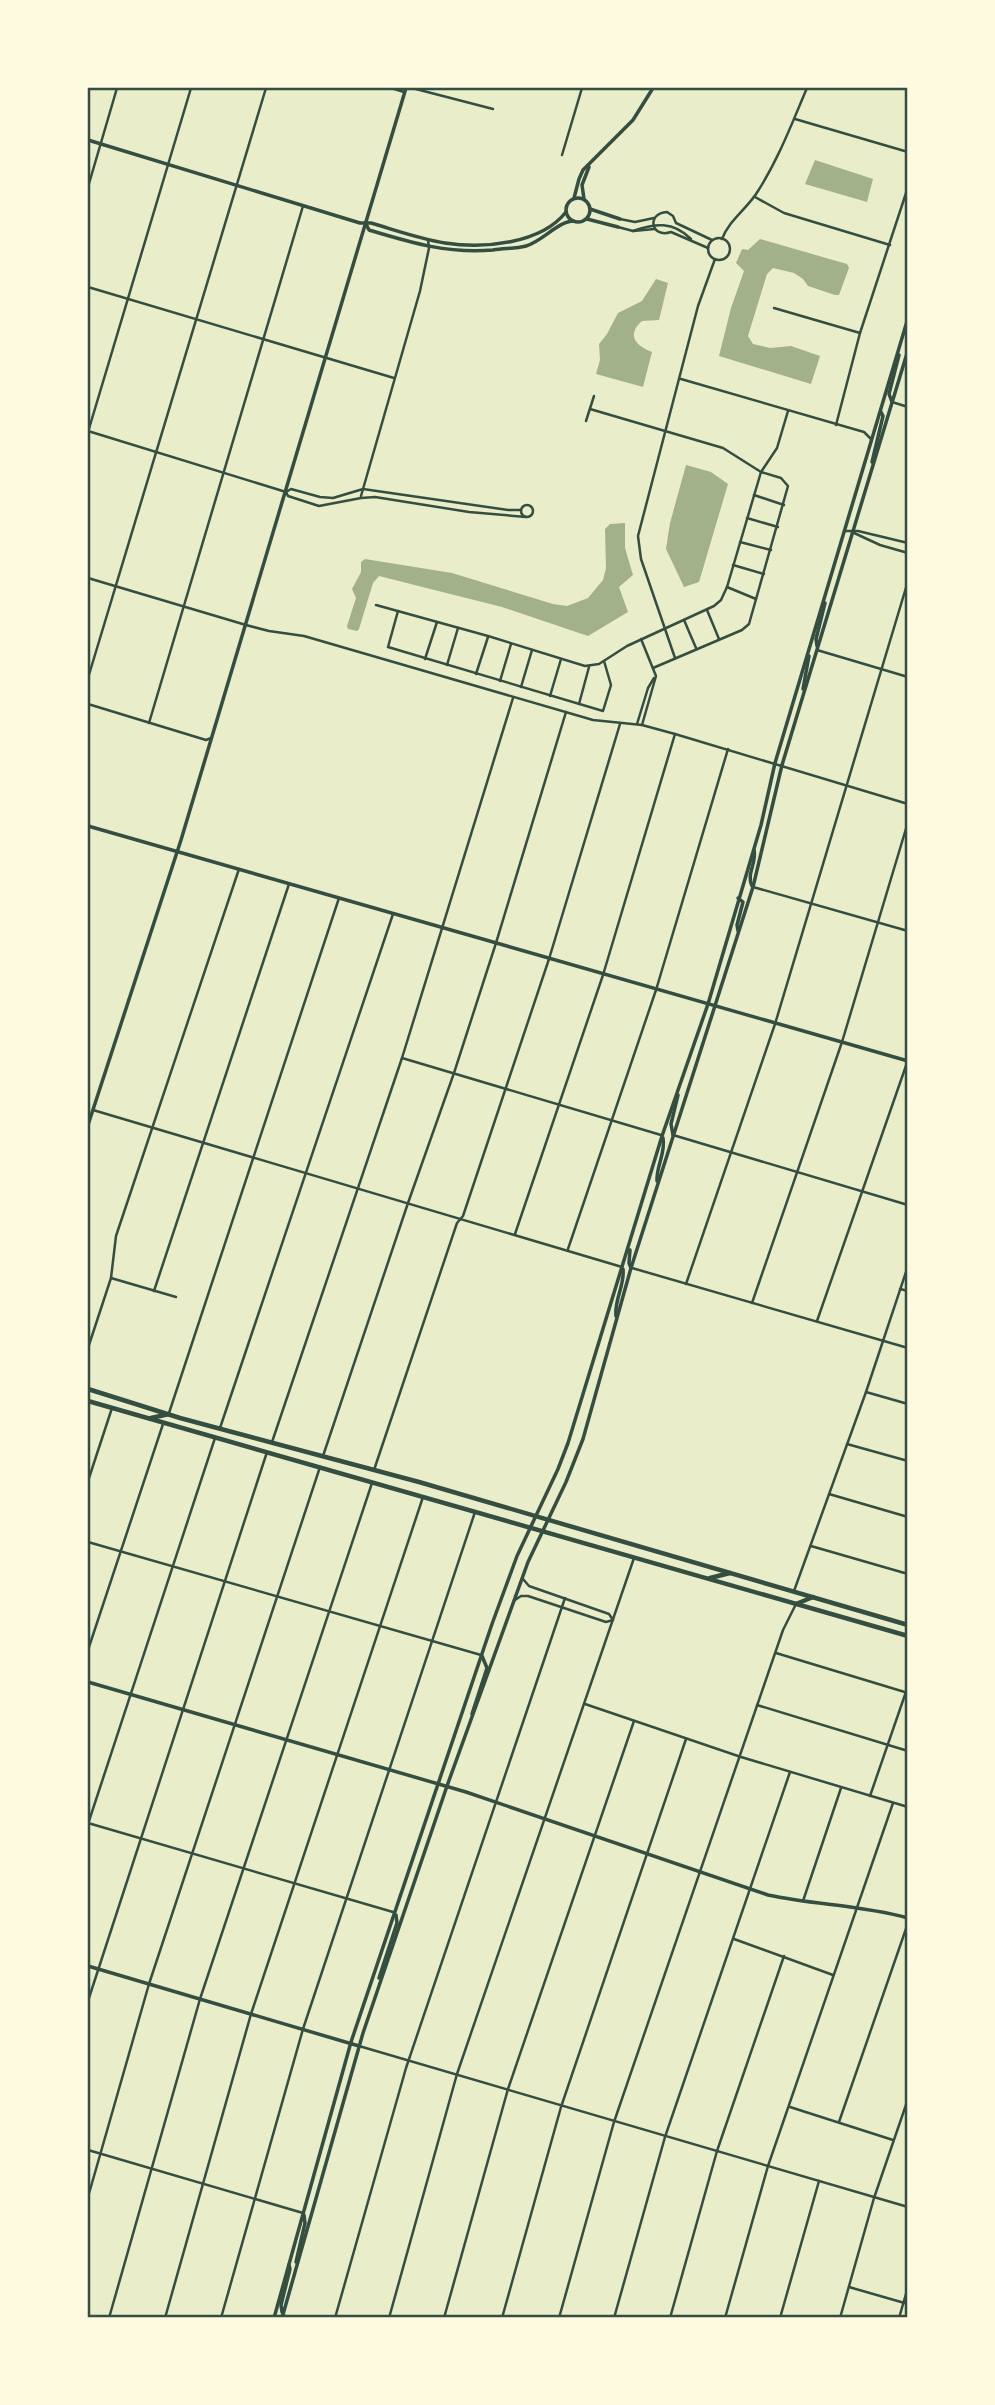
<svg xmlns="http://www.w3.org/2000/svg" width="995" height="2405" viewBox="0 0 995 2405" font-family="Helvetica,sans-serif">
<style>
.water{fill:#a3b18a}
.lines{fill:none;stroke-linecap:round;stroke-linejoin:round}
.minor{stroke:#344e41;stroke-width:2.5}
.tertiary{stroke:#344e41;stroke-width:3.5}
.secondary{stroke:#344e41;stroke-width:3.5}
.primary{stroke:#344e41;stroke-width:4.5}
.neatline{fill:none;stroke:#344e41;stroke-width:2.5}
</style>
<rect width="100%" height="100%" fill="#e9edc9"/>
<!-- water -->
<g class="water">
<polygon points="815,160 873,179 867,202 805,184"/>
<polygon points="760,239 847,264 849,268 839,295 835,295 808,286 803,279 794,273 773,268 767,274 748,336 753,344 770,348 791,346 820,356 811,384 719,356 731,308 744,271 736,263 742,249 748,250"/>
<path d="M 656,279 L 668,283 L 659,320 L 642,321 C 626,335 636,346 652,352 L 643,387 L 596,374 L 600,360 L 599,344 L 607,334 L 618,313 L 642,301 Z"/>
<polygon points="686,465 711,472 728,484 699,582 684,587 666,549 670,523"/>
<polygon points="625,523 625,548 633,575 619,587 628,612 588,636 502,607 379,576 373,583 359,629 357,631 348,629 347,626 356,598 352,589 361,572 361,562 365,559 452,573 553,604 567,606 588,598 603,580 606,568 605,529 610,524"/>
</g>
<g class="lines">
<!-- minor -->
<g class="minor">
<polyline points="391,88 404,92"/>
<polyline points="412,88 493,109"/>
<polyline points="795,119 908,152"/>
<polyline points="562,155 582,88"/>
<polyline points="88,187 117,88"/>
<polyline points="755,197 784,213 890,245"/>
<polyline points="620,219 635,222 654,218"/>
<polyline points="618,227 633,231 655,229"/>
<path d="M 633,231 C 655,223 673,221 691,239"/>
<circle cx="719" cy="249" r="11"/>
<path d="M 722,239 C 729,220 748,208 758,191 C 779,158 792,123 807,88"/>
<path d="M 708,248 L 671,232 C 651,239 646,213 667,212 L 673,216 L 676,223 L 712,240"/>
<polyline points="88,287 394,378"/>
<polyline points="774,308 860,333"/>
<polyline points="681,379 864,432 871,439"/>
<polyline points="892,402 908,407"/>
<polyline points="590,409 723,448 761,472 781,478 788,486 749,624 742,630 653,668"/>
<polyline points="586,421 594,396"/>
<polyline points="836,425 860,333 908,187"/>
<polyline points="88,431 286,492 288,496 319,506 361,498 375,497 469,512 526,517"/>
<polyline points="88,432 191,88"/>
<polyline points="286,492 291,489 320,497 333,498 363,489 508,510 521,510"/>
<polyline points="754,495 784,505"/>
<polyline points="361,496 420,291 429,248 428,240"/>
<circle cx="527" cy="511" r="6"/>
<polyline points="747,518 778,527"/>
<polyline points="844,531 858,531 908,543"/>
<polyline points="852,532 880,545 908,553"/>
<polyline points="740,542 771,550"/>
<polyline points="733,565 764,574"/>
<polyline points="88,578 246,625 269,631 304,636 593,720 642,725 675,734 908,804"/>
<polyline points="727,587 756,599"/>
<polyline points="376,605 488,636 585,666 599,664 627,646 714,606 721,600 727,587 761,472 777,448 788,411"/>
<polyline points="707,610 719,639"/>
<polyline points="398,611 388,647 603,711 611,685 604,661"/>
<polyline points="684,620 696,648"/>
<polyline points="641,639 656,676 642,725"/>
<polyline points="817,650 908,677"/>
<polyline points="675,658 641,559 638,536 698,306 715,259"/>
<polyline points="425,659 437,622"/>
<polyline points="447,665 458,628"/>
<polyline points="476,674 488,637"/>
<polyline points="88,678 266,88"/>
<polyline points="500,681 511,644"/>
<polyline points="521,687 532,650"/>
<polyline points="550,696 561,659"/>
<polyline points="88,704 206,740 211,738"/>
<polyline points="579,704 589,667"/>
<polyline points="149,723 303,206"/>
<polyline points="637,724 648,688 654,678"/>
<polyline points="753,887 908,931"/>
<polyline points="402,1058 661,1135"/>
<polyline points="93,1110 622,1267"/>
<polyline points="673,1135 908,1205"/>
<polyline points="515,1234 603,975 675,734"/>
<polyline points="568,1249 656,990 728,749"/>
<polyline points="632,1268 908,1348"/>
<polyline points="111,1278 176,1297"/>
<polyline points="686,1284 775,1024 908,581"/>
<polyline points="900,1289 908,1291"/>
<polyline points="154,1291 289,884"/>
<polyline points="752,1303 842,1042 908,822"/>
<polyline points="817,1321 908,1060"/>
<polyline points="88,1348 111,1278 116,1236 239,869"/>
<polyline points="866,1392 908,1404"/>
<polyline points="169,1413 339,898"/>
<polyline points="220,1428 393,914"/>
<polyline points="272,1442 402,1058 513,698"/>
<polyline points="847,1444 908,1461"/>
<polyline points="323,1456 408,1203 454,1073 496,943 566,712"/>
<polyline points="374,1470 457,1223 463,1216 549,959 620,724"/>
<polyline points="88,1481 112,1408"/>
<polyline points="829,1494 908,1517"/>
<polyline points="88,1542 481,1655"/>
<polyline points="811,1546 908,1574"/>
<polyline points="523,1579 529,1586 609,1614 613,1620"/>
<polyline points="794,1591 866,1392 908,1266"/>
<polyline points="515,1600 521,1596 528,1596 606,1622 613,1620"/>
<polyline points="88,1650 163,1424"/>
<polyline points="776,1653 908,1693"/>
<polyline points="585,1704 741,1757 908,1807"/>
<polyline points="757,1705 908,1751"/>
<polyline points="870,1796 908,1686"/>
<polyline points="88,1823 393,1912"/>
<polyline points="88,1824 215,1438"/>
<polyline points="803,1901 841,1788"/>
<polyline points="734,1939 833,1975"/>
<polyline points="88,2001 267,1452"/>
<polyline points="359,2046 908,2207"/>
<polyline points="790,2107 893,2140"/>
<polyline points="839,2122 908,1923"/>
<polyline points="88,2150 303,2213"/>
<polyline points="88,2197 149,1984 320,1467"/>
<polyline points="849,2287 908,2304"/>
<polyline points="282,2315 292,2318"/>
<polyline points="109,2318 200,1999 372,1483"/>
<polyline points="165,2318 251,2014 423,1497"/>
<polyline points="221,2318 303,2029 475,1512"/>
<polyline points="335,2318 406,2068 565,1598"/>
<polyline points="389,2318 457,2074 634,1558"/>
<polyline points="444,2318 508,2089 634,1721"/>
<polyline points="502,2318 561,2107 686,1739"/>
<polyline points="559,2318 614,2122 783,1630 796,1604"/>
<polyline points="614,2318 665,2137 790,1772"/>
<polyline points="670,2318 717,2151 784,1956"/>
<polyline points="725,2318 768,2166 893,1803"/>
<polyline points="780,2318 819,2181"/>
<polyline points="840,2318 874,2198 908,2099"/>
<polyline points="899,2318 908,2287"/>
</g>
<!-- tertiary -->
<g class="tertiary">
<path d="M 88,140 L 360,223 L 371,223 C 395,230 420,239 445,243 C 483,249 541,244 566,212"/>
<circle cx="578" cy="210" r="12"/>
<polyline points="574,198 579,179 583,170 633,120 653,88"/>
<polyline points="584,199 582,185 589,167"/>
<polyline points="590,209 620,219"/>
<polyline points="587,219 618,227"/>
<path d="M 366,224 L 369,230 C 412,243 449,254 493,250 C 504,248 515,249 526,246 C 543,241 558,221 574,221"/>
<polyline points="88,826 908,1061"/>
<polyline points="88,1125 181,840 406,88"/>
<path d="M 88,1682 L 466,1792 L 768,1895 C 814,1905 861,1905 908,1918"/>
<polyline points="88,1966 359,2046"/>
</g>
<!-- secondary -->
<g class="secondary">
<polyline points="892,402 889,394 899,355"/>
<polyline points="872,462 883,416 881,412"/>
<polyline points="817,646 816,639 825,603"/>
<polyline points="803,689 809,656"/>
<path d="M 752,886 C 746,874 757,863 754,850"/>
<polyline points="738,931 737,925 743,902 738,898"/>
<polyline points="673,1135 671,1124 678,1095"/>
<path d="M 657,1181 C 656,1166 666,1153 663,1138"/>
<polyline points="630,1250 629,1263 631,1268"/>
<path d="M 616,1316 C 614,1300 625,1285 623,1269"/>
<polyline points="472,1714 487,1668 482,1656"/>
<polyline points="379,1978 397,1923 396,1915"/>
<polyline points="296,2262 305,2223 304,2215"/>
<polyline points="282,2312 281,2305 290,2269 289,2265"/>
<polyline points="274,2318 351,2042 492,1624 517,1556 558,1469 568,1443 662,1136 708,1004 761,825 775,763 908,318"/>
<polyline points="282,2318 363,2033 447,1786 528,1562 566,1482 583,1439 631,1268 753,887 782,765 908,350"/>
</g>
<!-- primary -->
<g class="primary">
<polyline points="88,1389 180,1418 419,1482 908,1625"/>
<polyline points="88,1401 908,1636"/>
<polyline points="151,1418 169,1414"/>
<polyline points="710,1578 730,1573"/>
<polyline points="796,1604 813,1597"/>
</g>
</g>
<!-- border -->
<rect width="995" height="2405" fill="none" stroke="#fefae0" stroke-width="178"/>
<rect x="89" y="89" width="817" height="2227" class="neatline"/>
</svg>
